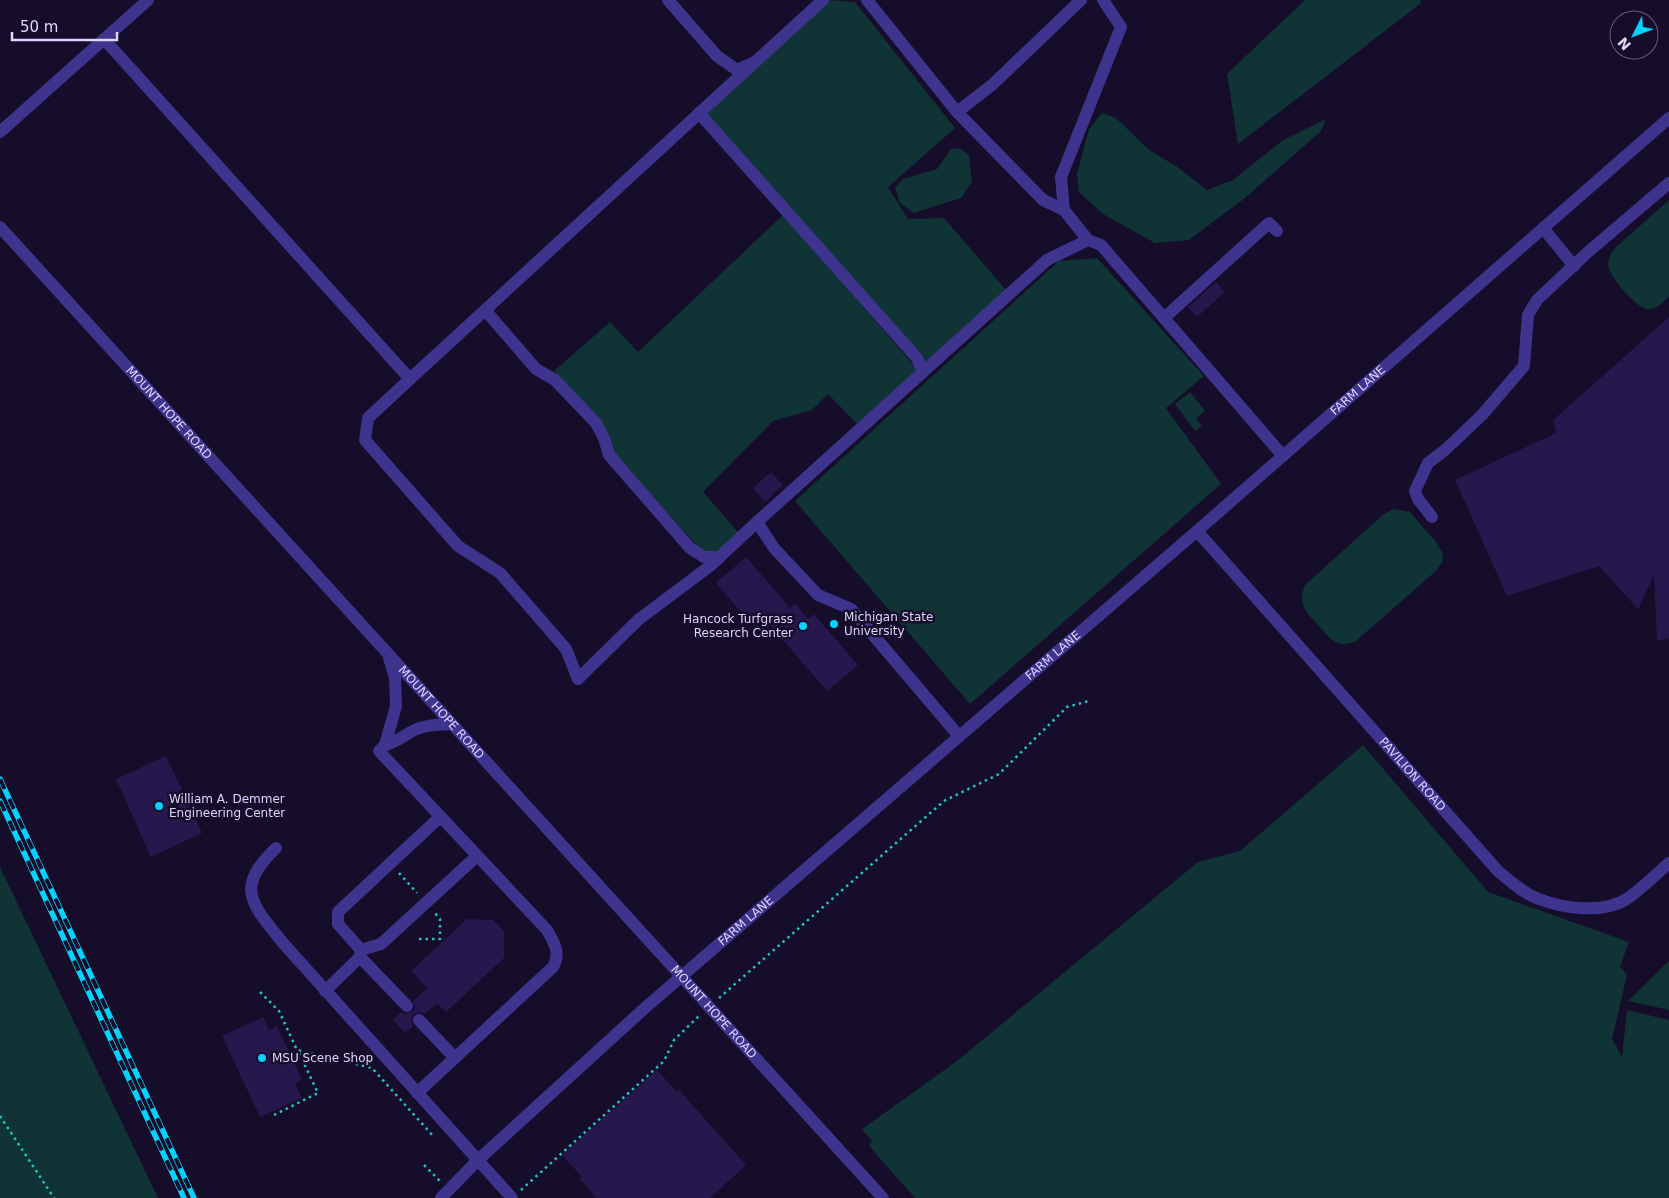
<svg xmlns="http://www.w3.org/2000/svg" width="1669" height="1198" viewBox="0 0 1669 1198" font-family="'DejaVu Sans',sans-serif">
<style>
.green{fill:#103335}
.building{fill:#26174d}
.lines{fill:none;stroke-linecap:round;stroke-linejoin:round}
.path{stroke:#22c4c7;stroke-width:2.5;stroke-dasharray:2.5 4;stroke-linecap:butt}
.minor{stroke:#3e348e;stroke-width:12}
.rail-casing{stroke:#02d2ff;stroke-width:5.5}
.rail{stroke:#150d2a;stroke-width:4;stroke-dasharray:11;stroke-linecap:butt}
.poi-dot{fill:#02d2ff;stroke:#150d2a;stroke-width:2}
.labels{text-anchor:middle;stroke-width:5;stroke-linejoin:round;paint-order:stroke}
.street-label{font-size:12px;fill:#ded6ff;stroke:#150d2a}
.poi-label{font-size:12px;fill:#ded6ff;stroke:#150d2a;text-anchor:start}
</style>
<rect width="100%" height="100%" fill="#150d2a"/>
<!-- green -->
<g class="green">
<polygon points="829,0 855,2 955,128 888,187 908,219 944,218 1007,291 926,366 704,115"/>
<polygon points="1305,0 1421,0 1420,4 1238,144 1227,74"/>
<polygon points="1102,113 1116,118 1149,150 1176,166 1207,190 1233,180 1283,140 1326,119 1321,131 1245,198 1189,240 1155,243 1103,214 1079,192 1077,174 1089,129"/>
<polygon points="960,148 969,155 972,182 961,198 914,213 900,203 895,188 903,179 937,169 951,149"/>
<path d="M 1669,200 L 1669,296 C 1663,302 1658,308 1649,309 C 1637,310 1609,276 1608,265 C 1608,258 1612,252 1616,247 Z"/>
<polygon points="783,215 919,371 858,425 828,394 812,410 773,421 703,492 738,532 716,554 702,551 614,454 605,431 554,371 610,322 638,352"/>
<polygon points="1097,258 1204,376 1166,408 1221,484 970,704 795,501 1059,261"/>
<polygon points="1190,392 1205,411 1196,419 1202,426 1195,431 1175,404"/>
<path d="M 1393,509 L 1410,512 L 1436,542 L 1442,552 L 1443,561 L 1437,570 L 1356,641 C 1349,644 1341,646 1334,641 C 1329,638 1324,631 1320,627 C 1307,613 1295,602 1306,584 L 1384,514 Z"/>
<polygon points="1363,745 1488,892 1629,942 1620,966 1627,975 1612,1039 1622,1057 1627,1010 1669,1020 1669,1198 915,1198 869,1146 872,1141 862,1129 957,1061 1198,862 1240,851"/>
<polygon points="0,867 158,1198 0,1198"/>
<polygon points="1669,961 1669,1010 1628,1001"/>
</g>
<!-- building -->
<g class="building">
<polygon points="1216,282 1225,292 1197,317 1188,307"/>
<polygon points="1669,317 1669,638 1657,641 1654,575 1638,609 1599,566 1507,596 1455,480 1556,433 1553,420"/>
<polygon points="771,472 783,485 765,502 753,488"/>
<polygon points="746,557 790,608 795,603 808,619 814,614 858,665 827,691 769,624 759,633 716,583"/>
<polygon points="166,756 202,833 151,857 116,779"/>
<polygon points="467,919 493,920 504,931 504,958 446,1012 437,1003 425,1014 421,1012 414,1014 411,1018 413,1026 405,1033 393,1020 401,1012 405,1014 412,1012 415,1008 413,1001 427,988 411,971"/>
<polygon points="263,1017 269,1030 277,1026 302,1079 295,1083 302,1098 260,1117 222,1036"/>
<polygon points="657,1070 677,1092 679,1090 746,1165 710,1198 596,1198 580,1179 582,1177 562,1155"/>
</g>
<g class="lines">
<!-- path -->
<g class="path">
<polyline points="399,873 417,893"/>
<polyline points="419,939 440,939 440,919 434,912"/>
<polyline points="260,992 279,1011 297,1050 372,1068 434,1137"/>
<polyline points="719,998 944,801 999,774 1067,707 1089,701"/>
<polyline points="274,1115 318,1093 298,1051"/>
<polyline points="0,1116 54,1198"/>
<polyline points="424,1165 440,1181"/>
<polyline points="521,1190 664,1061 674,1040 700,1015"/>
</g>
<!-- minor -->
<g class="minor">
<polyline points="668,0 717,56 737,70 755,62 823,0"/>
<polyline points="867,0 957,112 1043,200 1064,210"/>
<polyline points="1103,0 1121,27 1061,177 1064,210 1088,240 1101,245 1283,456"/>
<polyline points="104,39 410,379 755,62"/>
<polyline points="957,112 992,85 1081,0"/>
<polyline points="699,113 917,358 923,372"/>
<polyline points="0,132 148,0"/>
<path id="s1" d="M 0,227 L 883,1198"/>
<polyline points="1543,228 1574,266"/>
<polyline points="485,310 536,369 555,380 596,423 604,438 609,455 690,548 704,557 720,557"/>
<polyline points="1164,318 1269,223 1277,231"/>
<polyline points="410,379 368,418 365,440 458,546 500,573 566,649 578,679 638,620 710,566 757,522 774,548 818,595 851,609 959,736"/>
<polyline points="1432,517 1418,499 1415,491 1428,463 1445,450 1482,415 1524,366 1528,315 1537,300 1588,252 1669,183"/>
<polyline points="757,522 1047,260 1088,240"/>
<path id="s2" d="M 1197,531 L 1498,871 C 1510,881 1523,893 1539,899 C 1564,909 1605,914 1628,898 C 1643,888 1656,874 1669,863"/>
<path d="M 389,658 L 395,678 L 396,706 L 385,745 C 398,742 405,734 417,729 C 428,724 440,725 452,724"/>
<path d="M 385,745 L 379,751 L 547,930 C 554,942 561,953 553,967 L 417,1093"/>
<path d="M 276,848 C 233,889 253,905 283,943 L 512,1198"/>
<polyline points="361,950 381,944 477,856"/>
<polyline points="360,957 407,1006"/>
<polyline points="325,991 360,957 361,950 338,924 338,912 440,817"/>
<polyline points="419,1020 455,1058"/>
<path id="s3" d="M 441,1198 L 478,1160 L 646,1007 L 1197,531 L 1669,118"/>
</g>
<defs>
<g id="rail">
<polyline points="0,779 194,1198"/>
<polyline points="0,801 184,1198"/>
</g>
</defs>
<!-- rail casing -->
<use href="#rail" class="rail-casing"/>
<!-- rail -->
<use href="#rail" class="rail"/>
</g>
<!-- markers -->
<g class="poi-dot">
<circle cx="834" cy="624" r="5"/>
<circle cx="803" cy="626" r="5"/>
<circle cx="159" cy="806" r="5"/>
<circle cx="262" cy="1058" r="5"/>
</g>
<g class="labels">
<!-- street labels -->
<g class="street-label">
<text dy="4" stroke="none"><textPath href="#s3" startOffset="1222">FARM LANE</textPath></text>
<text dy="4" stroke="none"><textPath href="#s1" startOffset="251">MOUNT HOPE ROAD</textPath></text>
<text dy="4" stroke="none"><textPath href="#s3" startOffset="818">FARM LANE</textPath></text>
<text dy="4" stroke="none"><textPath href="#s1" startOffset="656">MOUNT HOPE ROAD</textPath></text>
<text dy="4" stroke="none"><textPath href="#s2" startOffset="325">PAVILION ROAD</textPath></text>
<text dy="4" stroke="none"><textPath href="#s3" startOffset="412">FARM LANE</textPath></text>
<text dy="4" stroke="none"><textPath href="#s1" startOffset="1061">MOUNT HOPE ROAD</textPath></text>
</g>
<!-- poi labels -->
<g class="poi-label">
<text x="844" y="621">Michigan State<tspan x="844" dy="14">University</tspan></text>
<text x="793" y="623" text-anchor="end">Hancock Turfgrass<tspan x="793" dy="14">Research Center</tspan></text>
<text x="169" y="803">William A. Demmer<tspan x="169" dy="14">Engineering Center</tspan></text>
<text x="272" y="1062">MSU Scene Shop</text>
</g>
</g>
<!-- north arrow -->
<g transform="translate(1634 35) rotate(228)"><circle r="24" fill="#150d2a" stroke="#655d7f"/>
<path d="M0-4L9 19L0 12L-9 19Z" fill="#02d2ff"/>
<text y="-8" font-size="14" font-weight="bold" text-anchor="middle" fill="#ded6ff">N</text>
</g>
<!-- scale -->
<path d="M12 32v8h105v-8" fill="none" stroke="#ded6ff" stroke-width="2.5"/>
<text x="20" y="32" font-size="15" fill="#ded6ff" stroke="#150d2a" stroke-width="4" paint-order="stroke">50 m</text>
</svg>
